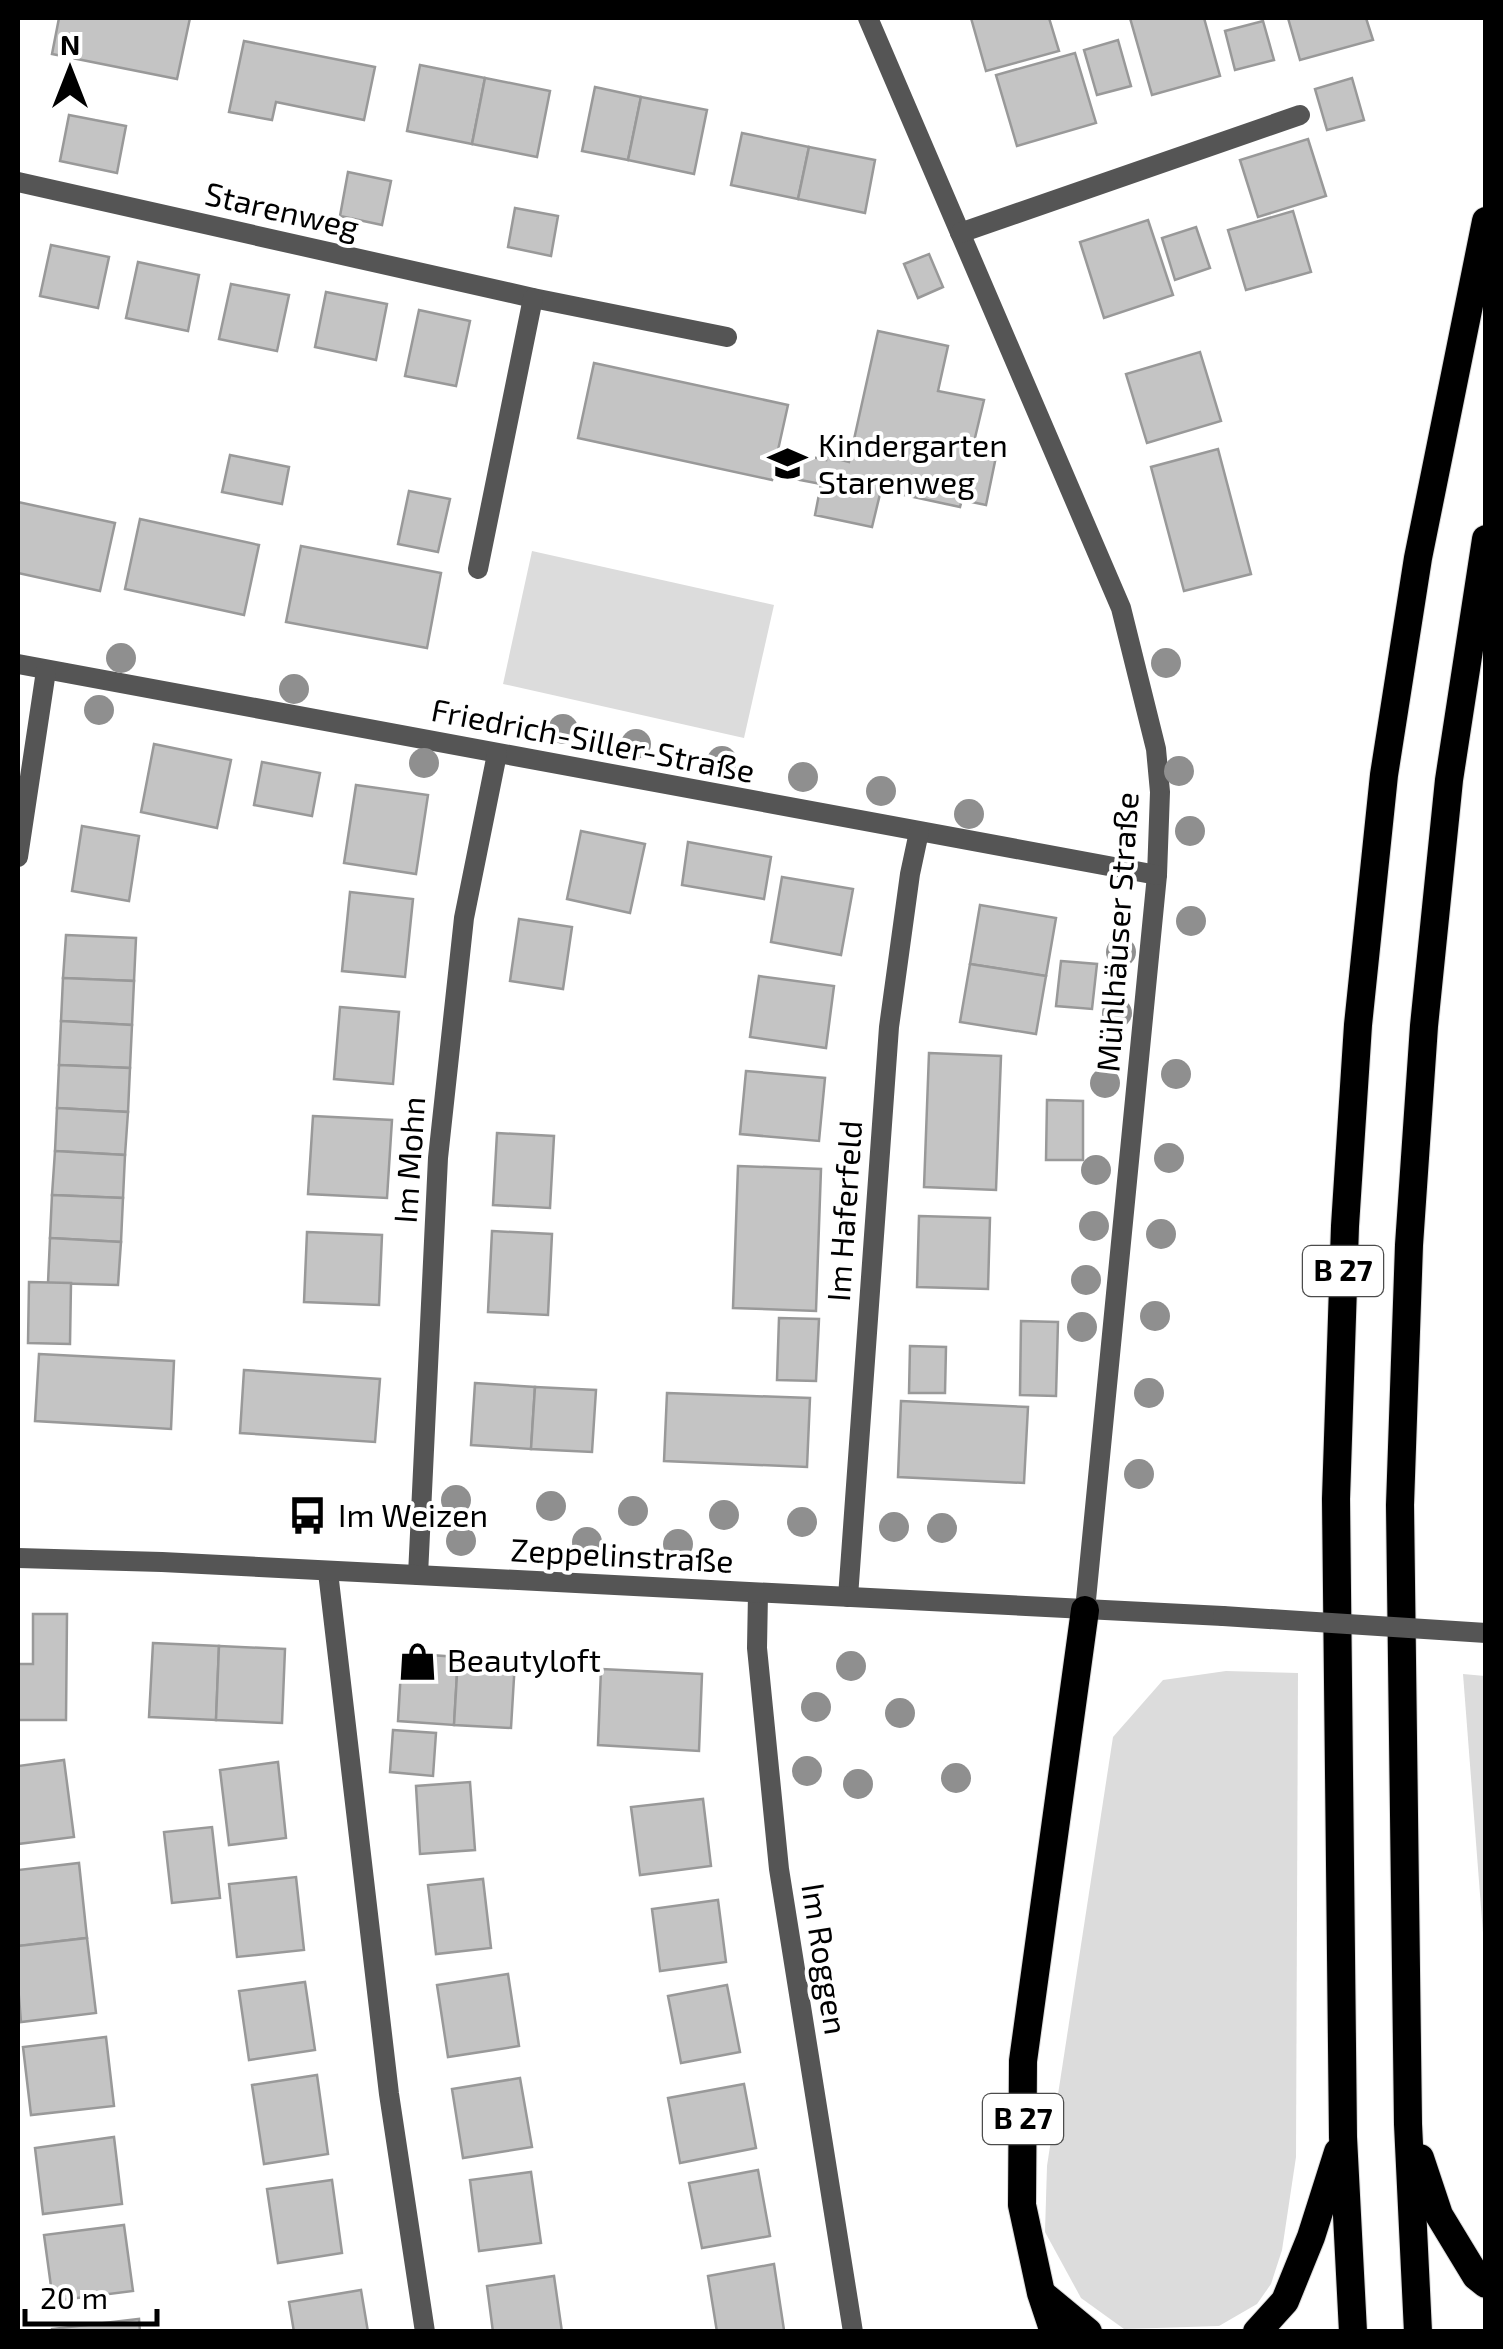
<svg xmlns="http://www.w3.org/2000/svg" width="1503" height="2349" viewBox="0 0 1503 2349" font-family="'Exo 2',sans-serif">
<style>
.green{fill:#dcdcdc}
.building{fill:#c4c4c4;stroke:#999;stroke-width:2.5}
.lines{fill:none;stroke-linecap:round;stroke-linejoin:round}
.trunk-casing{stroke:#dbdbdb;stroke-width:30}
.minor{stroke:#555;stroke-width:20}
.tertiary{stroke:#555;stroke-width:20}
.trunk{stroke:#000;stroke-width:28}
.tertiary-bridge{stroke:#555;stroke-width:20}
.tree{fill:#8f8f8f}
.labels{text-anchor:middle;stroke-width:8;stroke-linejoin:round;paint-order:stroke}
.shield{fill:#fff;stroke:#4c4c4c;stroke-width:2.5}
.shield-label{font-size:30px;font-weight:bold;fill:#000}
.street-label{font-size:32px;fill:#000;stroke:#fff}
.poi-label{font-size:32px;fill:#000;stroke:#fff;text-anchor:start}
</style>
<rect width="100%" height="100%" fill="#fff"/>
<!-- green -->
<g class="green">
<polygon points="532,551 774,605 744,738 503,684"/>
<polygon points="1226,1671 1298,1673 1296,2157 1282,2250 1271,2284 1257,2304 1219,2326 1124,2329 1081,2298 1045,2232 1047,2166 1113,1737 1163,1680"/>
<polygon points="1463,1674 1485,1676 1485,1959"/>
</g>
<!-- building -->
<g class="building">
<polygon points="59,18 190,18 177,79 52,54"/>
<polygon points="971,18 1049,18 1059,51 986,71"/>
<polygon points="1130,18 1204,18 1220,76 1152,95"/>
<polygon points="1288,18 1366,18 1373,40 1300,60"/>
<polygon points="1263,21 1274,60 1235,70 1225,31"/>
<polygon points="1118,40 1131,86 1097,95 1084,50"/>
<polygon points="244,41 375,67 364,120 276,102 272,120 229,112"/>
<polygon points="1075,53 1096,123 1017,146 996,75"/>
<polygon points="420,65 485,78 472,144 407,131"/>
<polygon points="485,78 550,91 537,157 472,144"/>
<polygon points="1352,78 1364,120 1327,130 1315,89"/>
<polygon points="595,87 641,97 628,160 582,151"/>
<polygon points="641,97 707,110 694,174 628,160"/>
<polygon points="69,115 126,126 117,173 60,161"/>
<polygon points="742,133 809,147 798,199 731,185"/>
<polygon points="1308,139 1326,196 1258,217 1240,160"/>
<polygon points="809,147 875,160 865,213 798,199"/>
<polygon points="348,172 391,181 382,225 340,216"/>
<polygon points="515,208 558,216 551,256 508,247"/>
<polygon points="1293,211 1311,272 1246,290 1228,230"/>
<polygon points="1148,220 1173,295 1104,318 1080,242"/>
<polygon points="1196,227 1210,268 1175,280 1162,238"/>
<polygon points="51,245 109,257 98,308 40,296"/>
<polygon points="929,254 943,287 918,298 904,264"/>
<polygon points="138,262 199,275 188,331 126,318"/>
<polygon points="231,284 289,295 277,351 219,339"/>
<polygon points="326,292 387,304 376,360 315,347"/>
<polygon points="419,310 470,321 456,386 405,376"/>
<polygon points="878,331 948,346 938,391 984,400 974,442 998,447 986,505 962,500 960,507 881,490 872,527 815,515 821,484 774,475 772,480 578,438 594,363 788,405 778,450 826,460 826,456 849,462"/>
<polygon points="1200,352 1221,421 1147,443 1126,374"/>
<polygon points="1218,449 1251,574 1184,591 1151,467"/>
<polygon points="230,455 289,467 282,504 222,492"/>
<polygon points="409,491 450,499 438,552 398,544"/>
<polygon points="18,502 115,523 100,591 18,573"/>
<polygon points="140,519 259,545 244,615 125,589"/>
<polygon points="301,546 441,573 427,648 286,622"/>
<polygon points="154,744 231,760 217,828 141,812"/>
<polygon points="262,762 320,773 312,816 254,805"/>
<polygon points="356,785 428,795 416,874 344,863"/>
<polygon points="82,826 139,836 129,901 72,891"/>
<polygon points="581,831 645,844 630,913 567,899"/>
<polygon points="688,842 771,857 764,899 682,885"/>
<polygon points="782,877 853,889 841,955 771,942"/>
<polygon points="350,892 413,899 405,977 342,971"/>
<polygon points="980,905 1056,918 1046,976 970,964"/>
<polygon points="519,919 572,927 563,989 510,981"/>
<polygon points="66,935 136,938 134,981 63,978"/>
<polygon points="1061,961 1097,964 1092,1009 1056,1006"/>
<polygon points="970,964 1046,976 1036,1034 960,1022"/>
<polygon points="759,976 834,986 826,1048 750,1037"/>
<polygon points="63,978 134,981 132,1025 61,1021"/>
<polygon points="340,1007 399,1012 393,1084 334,1079"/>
<polygon points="61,1021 132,1025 130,1068 59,1065"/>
<polygon points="929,1053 1001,1056 996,1190 924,1187"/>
<polygon points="59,1065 130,1068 128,1112 57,1108"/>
<polygon points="746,1071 825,1078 819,1141 740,1134"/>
<polygon points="1047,1100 1083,1101 1083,1160 1046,1160"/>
<polygon points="57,1108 128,1112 125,1155 55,1151"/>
<polygon points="313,1116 392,1120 387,1198 308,1194"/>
<polygon points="497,1133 554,1136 550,1208 493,1205"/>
<polygon points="55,1151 125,1155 123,1198 52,1195"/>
<polygon points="738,1166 821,1169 816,1311 733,1308"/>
<polygon points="52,1195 123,1198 121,1242 50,1238"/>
<polygon points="919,1216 990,1218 988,1289 917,1287"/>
<polygon points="492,1231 552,1234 548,1315 488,1312"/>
<polygon points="307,1232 382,1235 379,1305 304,1302"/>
<polygon points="50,1238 121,1242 118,1285 48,1283"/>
<polygon points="29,1282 71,1283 70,1344 28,1343"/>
<polygon points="779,1318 819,1319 816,1381 777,1380"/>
<polygon points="1021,1321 1058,1322 1056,1396 1020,1395"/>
<polygon points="910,1346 946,1347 945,1393 909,1393"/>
<polygon points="39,1354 174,1361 171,1429 35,1421"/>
<polygon points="244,1370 380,1379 375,1442 240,1433"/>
<polygon points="475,1383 535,1387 531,1449 471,1445"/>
<polygon points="535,1387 596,1390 592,1452 531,1449"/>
<polygon points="667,1393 810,1398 807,1467 664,1461"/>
<polygon points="901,1401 1028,1407 1024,1483 898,1477"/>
<polygon points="33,1614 67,1614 66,1720 18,1720 18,1664 33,1664"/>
<polygon points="153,1643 219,1646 216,1720 149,1717"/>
<polygon points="219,1646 285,1649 282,1723 216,1720"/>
<polygon points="402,1653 458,1657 454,1725 398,1721"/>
<polygon points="458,1657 515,1661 511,1728 454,1725"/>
<polygon points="601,1669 702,1674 699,1751 598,1745"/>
<polygon points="393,1730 436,1733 433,1776 390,1772"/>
<polygon points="64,1760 74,1837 18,1844 18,1766"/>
<polygon points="278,1762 286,1838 229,1845 220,1770"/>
<polygon points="470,1782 475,1850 420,1854 416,1786"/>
<polygon points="703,1799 711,1866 640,1875 631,1807"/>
<polygon points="212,1827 220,1898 172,1903 164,1832"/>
<polygon points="79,1863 87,1938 18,1946 18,1870"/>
<polygon points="296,1877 304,1950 237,1957 229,1884"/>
<polygon points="483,1879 491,1948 436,1954 428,1885"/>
<polygon points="718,1900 726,1962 660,1971 652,1909"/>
<polygon points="87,1938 96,2013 21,2022 18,1985 18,1946"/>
<polygon points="508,1974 519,2046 448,2057 437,1985"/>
<polygon points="305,1982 315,2050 249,2060 239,1991"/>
<polygon points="727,1985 740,2052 681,2063 668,1996"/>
<polygon points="106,2037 114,2106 31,2115 23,2047"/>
<polygon points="317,2075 328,2154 264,2164 252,2085"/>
<polygon points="520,2078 532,2147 463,2158 452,2089"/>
<polygon points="744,2084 756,2148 680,2163 668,2098"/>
<polygon points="114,2137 122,2204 43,2214 35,2148"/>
<polygon points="758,2170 770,2236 702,2248 689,2183"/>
<polygon points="531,2172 541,2243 479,2251 470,2180"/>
<polygon points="332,2180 342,2253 278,2263 267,2189"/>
<polygon points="124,2225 133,2291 53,2301 44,2235"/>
<polygon points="774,2264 784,2330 717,2332 708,2276"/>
<polygon points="554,2276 562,2332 493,2332 487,2286"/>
<polygon points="361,2290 368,2332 294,2332 289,2302"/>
<polygon points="139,2319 140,2332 52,2332 52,2329"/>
</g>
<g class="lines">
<defs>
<g id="trunk">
<polyline points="1420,2158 1439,2215 1476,2276 1486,2284"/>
<polyline points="1042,2294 1088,2332"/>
<polyline points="1054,2332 1041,2293 1022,2205 1023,2061 1085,1610"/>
<polyline points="1257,2332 1285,2301 1311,2237 1338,2152"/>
<polyline points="1353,2332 1343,2137 1336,1499 1345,1226 1358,1025 1384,775 1418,558 1486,221"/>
<polyline points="1418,2332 1408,2124 1400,1505 1409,1245 1424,1026 1449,780 1486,539"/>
</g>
</defs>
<!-- trunk casing -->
<use href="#trunk" class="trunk-casing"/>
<!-- minor -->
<g class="minor">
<polyline points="868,18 1121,608 1156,749 1160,792 1157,875 1085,1610"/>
<polyline points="18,182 533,298 727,337"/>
<polyline points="960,233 1300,115"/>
<polyline points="478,569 533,298"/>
<polyline points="18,664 1157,875"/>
<polyline points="18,857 46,671"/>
<polyline points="328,1572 389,2094 425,2332"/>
<polyline points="418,1575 438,1158 464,918 497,754"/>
<polyline points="758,1593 757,1648 779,1869 853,2332"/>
<polyline points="848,1597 889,1027 910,874 919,832"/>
</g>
<!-- tertiary -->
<polyline class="tertiary" points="18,1558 162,1562 1223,1616"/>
<!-- trunk -->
<use href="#trunk" class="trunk"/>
<!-- tertiary-bridge -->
<polyline class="tertiary-bridge" points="1223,1616 1486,1633"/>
</g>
<!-- trees -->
<g class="tree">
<circle cx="121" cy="658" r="15"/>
<circle cx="1166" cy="663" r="15"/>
<circle cx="294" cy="689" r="15"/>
<circle cx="99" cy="710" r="15"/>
<circle cx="563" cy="729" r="15"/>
<circle cx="636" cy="744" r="15"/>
<circle cx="722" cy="761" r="15"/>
<circle cx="424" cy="763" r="15"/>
<circle cx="1179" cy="771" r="15"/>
<circle cx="803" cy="777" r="15"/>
<circle cx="881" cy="791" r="15"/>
<circle cx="969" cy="814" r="15"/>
<circle cx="1190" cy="831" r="15"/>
<circle cx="1191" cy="921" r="15"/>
<circle cx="1121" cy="952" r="15"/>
<circle cx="1117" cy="1013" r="15"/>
<circle cx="1176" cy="1074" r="15"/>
<circle cx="1105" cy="1083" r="15"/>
<circle cx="1169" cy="1158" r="15"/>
<circle cx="1096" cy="1170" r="15"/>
<circle cx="1094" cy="1226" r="15"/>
<circle cx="1161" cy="1234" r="15"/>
<circle cx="1086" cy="1280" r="15"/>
<circle cx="1155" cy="1316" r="15"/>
<circle cx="1082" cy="1327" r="15"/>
<circle cx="1149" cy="1393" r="15"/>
<circle cx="1139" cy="1474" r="15"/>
<circle cx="456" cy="1500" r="15"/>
<circle cx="551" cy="1506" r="15"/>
<circle cx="633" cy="1511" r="15"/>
<circle cx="724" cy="1515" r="15"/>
<circle cx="802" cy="1522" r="15"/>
<circle cx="894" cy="1527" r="15"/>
<circle cx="942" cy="1528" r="15"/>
<circle cx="461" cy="1541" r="15"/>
<circle cx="587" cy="1542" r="15"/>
<circle cx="678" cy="1544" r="15"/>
<circle cx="851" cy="1666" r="15"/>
<circle cx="816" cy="1707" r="15"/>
<circle cx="900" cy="1713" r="15"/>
<circle cx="807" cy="1771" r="15"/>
<circle cx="956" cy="1778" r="15"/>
<circle cx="858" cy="1784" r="15"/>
</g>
<!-- icons -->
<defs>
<symbol id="school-bare" viewBox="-9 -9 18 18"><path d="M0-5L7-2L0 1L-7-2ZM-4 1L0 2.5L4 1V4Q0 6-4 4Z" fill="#000" stroke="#fff" stroke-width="2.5" paint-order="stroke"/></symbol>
<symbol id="bus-bare" viewBox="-9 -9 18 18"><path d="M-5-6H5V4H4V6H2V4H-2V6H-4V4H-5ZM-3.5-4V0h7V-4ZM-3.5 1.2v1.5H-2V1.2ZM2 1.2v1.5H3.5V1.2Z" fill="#000" stroke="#fff" stroke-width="2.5" paint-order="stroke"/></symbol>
<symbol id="shop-bare" viewBox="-9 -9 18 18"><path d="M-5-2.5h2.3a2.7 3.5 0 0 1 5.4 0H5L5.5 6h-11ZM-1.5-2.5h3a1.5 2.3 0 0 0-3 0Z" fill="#000" stroke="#fff" stroke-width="2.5" paint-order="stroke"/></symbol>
</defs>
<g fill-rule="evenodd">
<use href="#school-bare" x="760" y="436" width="55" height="55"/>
<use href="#bus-bare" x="280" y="1488" width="55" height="55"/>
<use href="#shop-bare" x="390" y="1634" width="55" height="55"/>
</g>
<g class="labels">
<!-- shield labels -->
<g class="shield">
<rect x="1303" y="1246" width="80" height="50" rx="8"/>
<rect x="983" y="2094" width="80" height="50" rx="8"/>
</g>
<g class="shield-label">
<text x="1343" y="1281">B 27</text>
<text x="1023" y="2129">B 27</text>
</g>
<!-- street labels -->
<g class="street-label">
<text transform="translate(282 211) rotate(13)" y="11">Starenweg</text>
<text transform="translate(593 741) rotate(11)" y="11">Friedrich-Siller-Straße</text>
<text transform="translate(1118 932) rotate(-86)" y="11">Mühlhäuser Straße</text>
<text transform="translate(410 1160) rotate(-86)" y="11">Im Mohn</text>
<text transform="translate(845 1211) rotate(-86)" y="11">Im Haferfeld</text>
<text transform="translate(622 1556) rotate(3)" y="11">Zeppelinstraße</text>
<text transform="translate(824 1959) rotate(81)" y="11">Im Roggen</text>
</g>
<!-- poi labels -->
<g class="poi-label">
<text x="818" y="457">Kindergarten<tspan x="818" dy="37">Starenweg</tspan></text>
<text x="338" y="1527">Im Weizen</text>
<text x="447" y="1672">Beautyloft</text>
</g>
</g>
<!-- border -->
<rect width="1503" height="2349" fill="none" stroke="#000000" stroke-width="40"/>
<!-- north arrow -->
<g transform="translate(70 70)" stroke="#ffffff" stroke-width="8" paint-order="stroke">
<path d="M0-8L18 38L0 25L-18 38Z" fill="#000000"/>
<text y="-15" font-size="28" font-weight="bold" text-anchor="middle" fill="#000000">N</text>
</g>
<!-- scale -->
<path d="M25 2309v15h132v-15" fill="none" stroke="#000000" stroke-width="5"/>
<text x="40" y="2309" font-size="30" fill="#000000" stroke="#ffffff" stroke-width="8" paint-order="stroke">20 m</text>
</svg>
